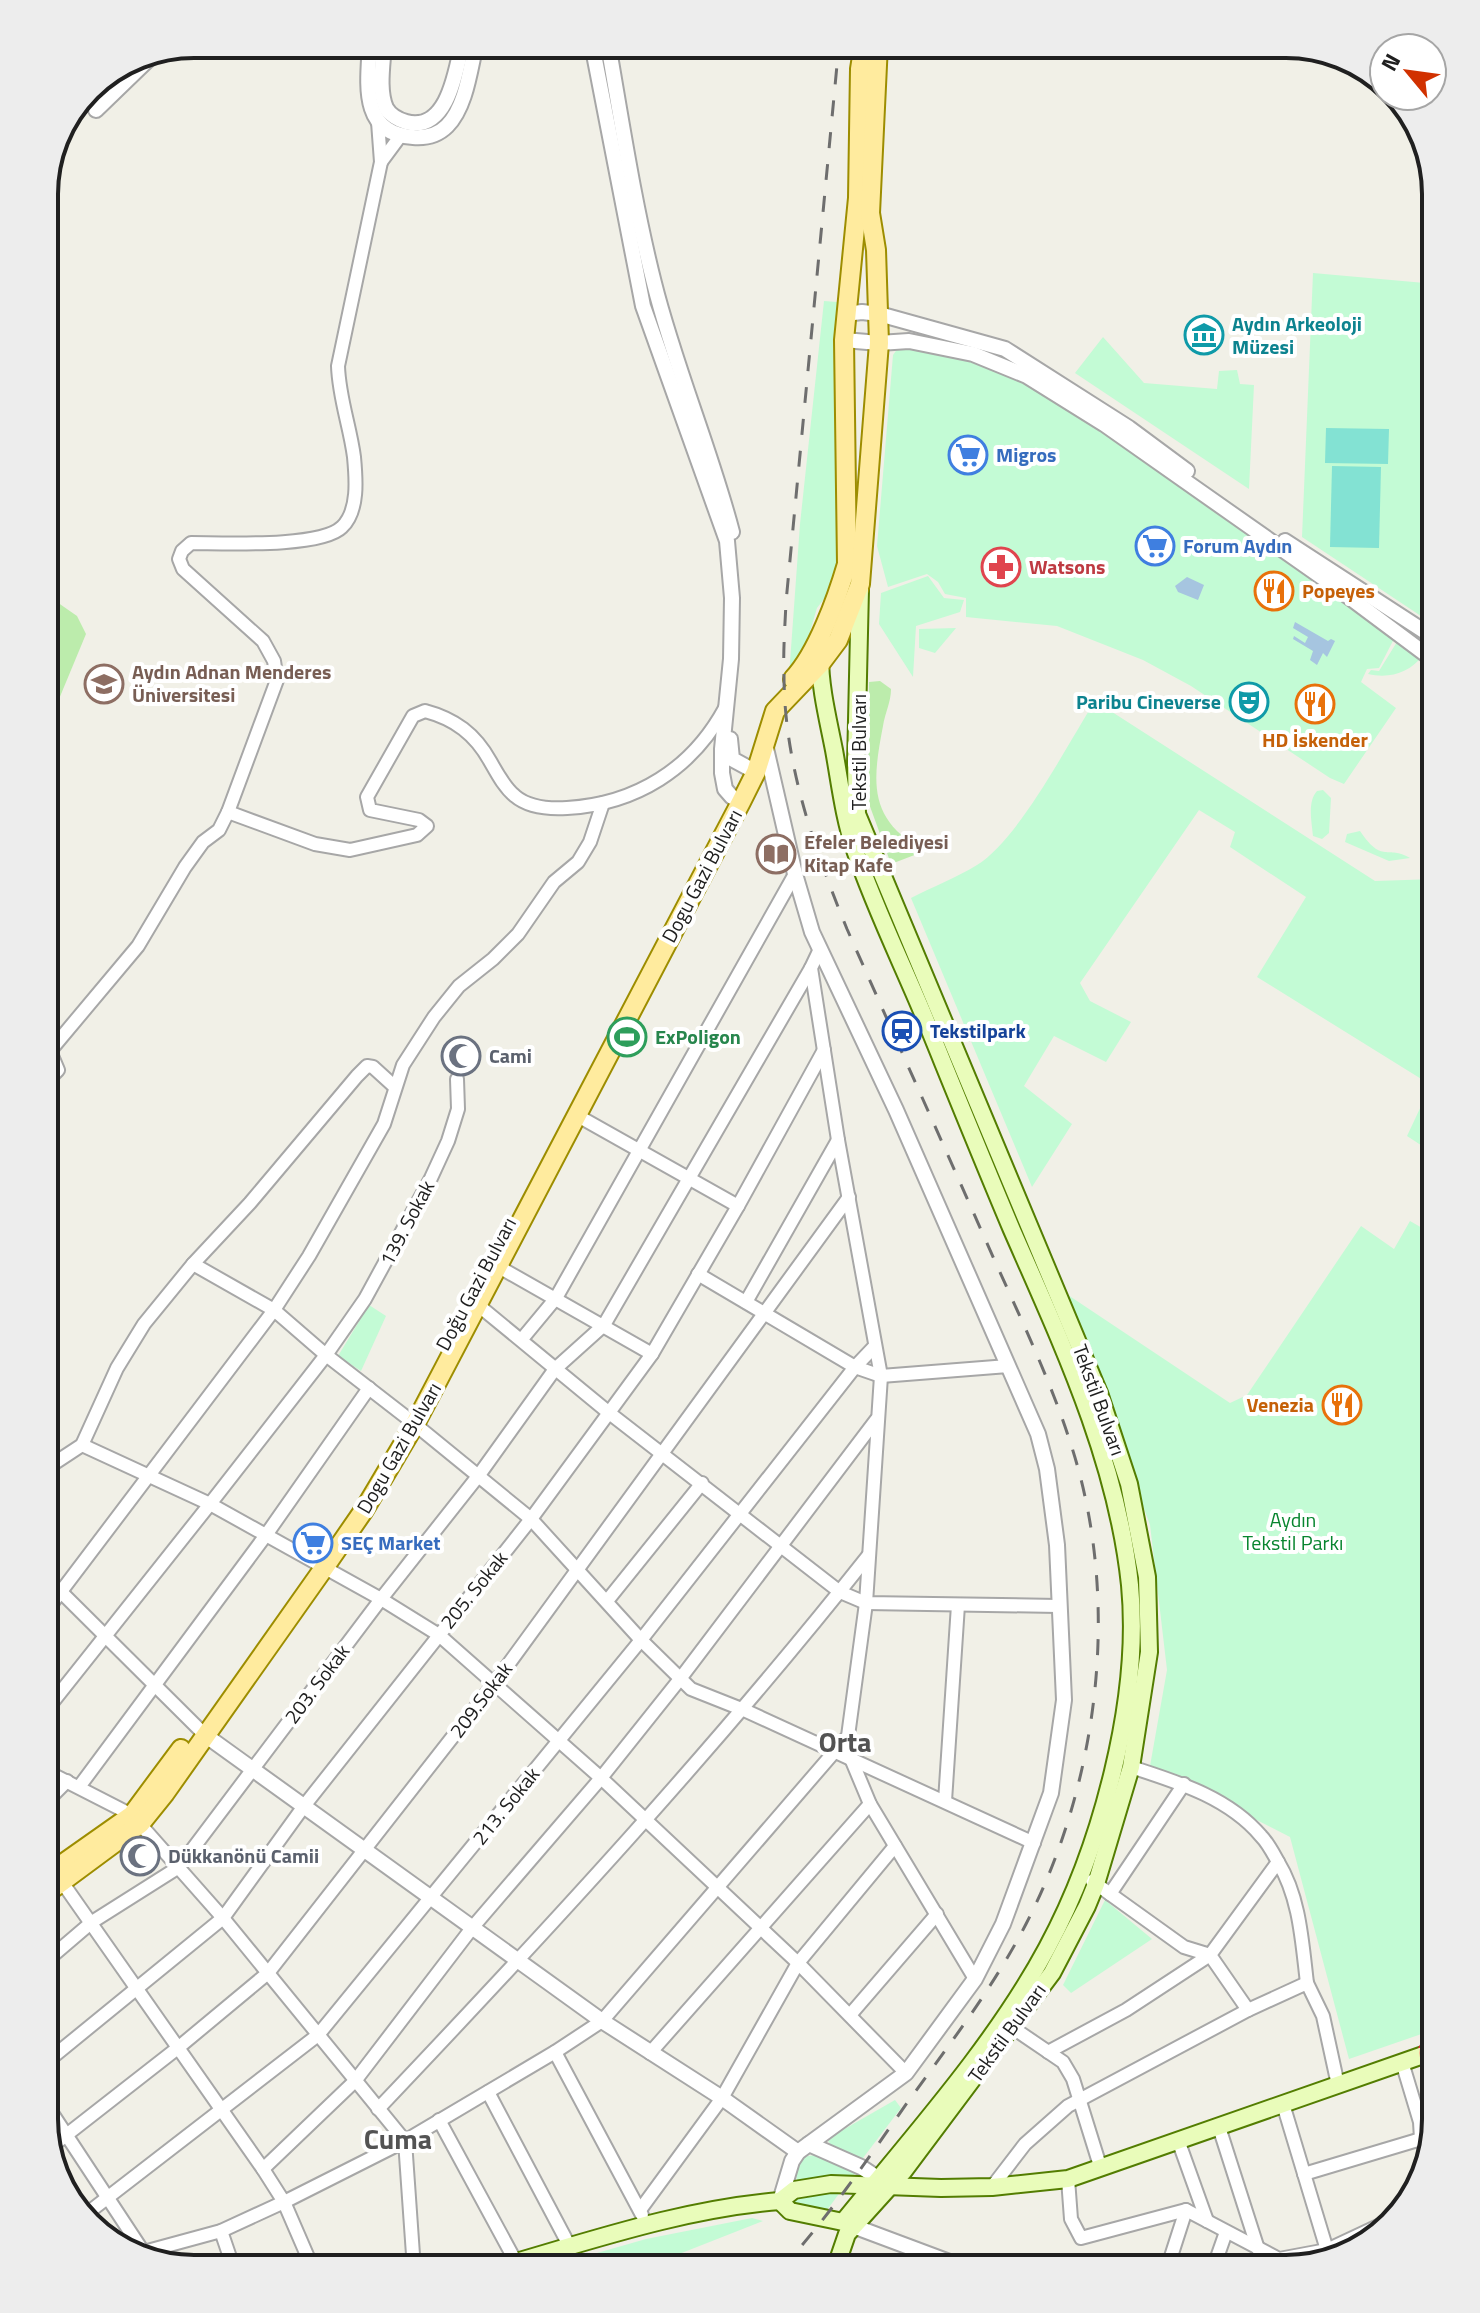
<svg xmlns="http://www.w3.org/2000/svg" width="1480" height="2313" viewBox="0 0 1480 2313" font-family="'Titillium Web',sans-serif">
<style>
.grass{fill:#bcecac}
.park{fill:#c3fbd5}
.pitch{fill:#83e2d3}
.water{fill:#a6c5e0}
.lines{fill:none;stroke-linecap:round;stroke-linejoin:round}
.stream{stroke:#a6c5e0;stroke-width:3}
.minor-casing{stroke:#a7a7a7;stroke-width:16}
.tertiary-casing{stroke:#a7a7a7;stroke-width:18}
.secondary-casing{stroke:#537d01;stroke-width:20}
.primary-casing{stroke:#9d8d00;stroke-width:22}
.trunk-casing{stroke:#e12237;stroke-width:24}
.minor{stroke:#fff;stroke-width:12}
.tertiary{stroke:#fff;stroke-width:14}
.secondary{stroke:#e9fcba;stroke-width:16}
.primary{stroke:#ffeb9e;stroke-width:18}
.trunk{stroke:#f4be96;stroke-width:20}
.rail{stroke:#6e6e6e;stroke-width:3;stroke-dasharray:16 16;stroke-linecap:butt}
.labels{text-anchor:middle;stroke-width:8;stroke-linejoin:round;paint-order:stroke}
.culture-label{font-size:20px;font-weight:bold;fill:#0d838f;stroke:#fff;text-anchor:start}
.shop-label{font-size:20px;font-weight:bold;fill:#366cbe;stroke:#fff;text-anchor:start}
.health-label{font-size:20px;font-weight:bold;fill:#be3a42;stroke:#fff;text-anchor:start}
.food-label{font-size:20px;font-weight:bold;fill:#c56008;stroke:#fff;text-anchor:start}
.education-label{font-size:20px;font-weight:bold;fill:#785e54;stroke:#fff;text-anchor:start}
.street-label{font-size:20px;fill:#202020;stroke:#fff}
.transit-label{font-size:20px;font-weight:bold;fill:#164399;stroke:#fff;text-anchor:start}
.leisure-label{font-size:20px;font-weight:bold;fill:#27864d;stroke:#fff;text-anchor:start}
.worship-label{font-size:20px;font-weight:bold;fill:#5b616d;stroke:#fff;text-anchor:start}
.park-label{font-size:20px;fill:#08852f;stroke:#fff}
.district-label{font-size:28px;font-weight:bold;fill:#535353;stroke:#fff}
.rim{fill:none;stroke:#202020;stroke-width:4}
</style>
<rect width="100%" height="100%" fill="#f1f0e7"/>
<!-- grass -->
<g class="grass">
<polygon points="44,593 77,616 86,634 59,699 44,727"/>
<path d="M 880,681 L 891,689 C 891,702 885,713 883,726 C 872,783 868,820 925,851 L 891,864 L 868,801 L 869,682 Z"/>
</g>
<!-- park -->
<g class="park">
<polygon points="1313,273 1436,284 1436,626 1302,537"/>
<polygon points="824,301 837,302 837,568 830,591 817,608 806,645 789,676 800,524"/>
<polygon points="1103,337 1144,383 1217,389 1219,371 1237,370 1240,384 1254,385 1249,489 1075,373"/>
<polygon points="898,348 985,362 1074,411 1395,637 1379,668 1367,669 1361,682 1396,708 1344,784 1330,778 1191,686 1143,660 1057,626 966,617 966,598 945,594 938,582 927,574 888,587 877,546 893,355"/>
<polygon points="928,576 944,598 964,600 960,612 916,626 913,677 879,624 881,593"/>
<polygon points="956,628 935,653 919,648 919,629"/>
<path d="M 1400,637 L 1423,655 C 1410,673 1389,679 1368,674 L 1371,670 L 1379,671 Z"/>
<path d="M 1095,701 L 1375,881 L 1436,879 L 1436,1155 L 1407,1136 L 1431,1085 L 1257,977 L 1306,897 L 1230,847 L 1235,832 L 1199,810 L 1080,983 L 1090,1001 L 1131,1022 L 1106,1062 L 1054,1036 L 1024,1086 L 1072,1124 L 1032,1187 L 911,898 C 932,887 956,878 977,865 C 1019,839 1067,745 1095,701 Z"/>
<path d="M 1323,790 L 1331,798 L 1329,833 L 1322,839 L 1313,836 C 1312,822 1307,802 1317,791 Z"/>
<path d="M 1360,831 C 1383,865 1387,844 1410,858 L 1389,861 L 1345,842 L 1347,834 Z"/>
<polygon points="1410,1221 1436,1236 1436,2029 1349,2059 1290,1837 1150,1766 1167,1670 1150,1525 1065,1293 1230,1403 1247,1395 1361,1226 1394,1249"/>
<polygon points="369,1305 386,1316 361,1371 338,1356"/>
<polygon points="1105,1900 1152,1939 1071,1993 1063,1985"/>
<path d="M 895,2100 L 901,2108 L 863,2158 C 851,2159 832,2150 827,2139 Z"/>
<polygon points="815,2155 833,2158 858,2171 852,2177 797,2180 795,2173 801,2157"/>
<polygon points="841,2191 827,2210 801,2207 793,2202 795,2195"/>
<polygon points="752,2218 763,2221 641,2269 541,2269 646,2239"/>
</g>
<!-- pitch -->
<g class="pitch">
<polygon points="1326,428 1389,429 1388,464 1325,463"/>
<polygon points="1332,466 1381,467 1379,548 1330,547"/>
</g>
<!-- water -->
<g class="water">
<polygon points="1187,577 1204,585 1198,600 1178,592 1175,586"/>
<polygon points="1295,622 1328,641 1331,639 1335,641 1327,657 1323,653 1317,665 1310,660 1313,651 1293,639 1294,636 1305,643 1308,637 1293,628"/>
</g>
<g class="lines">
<!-- stream -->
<polyline class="stream" points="727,2269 742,2265 786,2269"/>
<defs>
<g id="minor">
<polyline points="381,162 401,135"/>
<path d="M 228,812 L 315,844 L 350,850 L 417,835 L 427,826 L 419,820 L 370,810 L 367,797 L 413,716 L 425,711 C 455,719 475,734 490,761 C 497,773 504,787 515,796 C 529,808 550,809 567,808 C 636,804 692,769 725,708"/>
<path d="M 44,1084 L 58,1070 L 50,1051 L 138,946 L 185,867 L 203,842 L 219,830 L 228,812 L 277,680 L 274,661 L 263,641 L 183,569 L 179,559 L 182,551 L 191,543 C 223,543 321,548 342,527 C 359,511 356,478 354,457 C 350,426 339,398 338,366 L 381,162 L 378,122"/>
<polyline points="578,1116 738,1206"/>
<polyline points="193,1264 274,1310 326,1355 406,1417 531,1519 641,1640 691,1689 744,1710 1034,1843"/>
<polyline points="499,1267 652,1354"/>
<polyline points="698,1274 855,1367 881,1376 1008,1366"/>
<polyline points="746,1302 838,1140"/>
<polyline points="478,1305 608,1412 840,1592 866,1603 1058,1606"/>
<polyline points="522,1339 556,1298 795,874"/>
<polyline points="82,1445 210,1504 381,1599 439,1635 601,1778 798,1963 906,2073"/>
<polyline points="44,1470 82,1445 117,1368 144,1324 193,1264 250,1203 357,1076 367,1066 373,1067 395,1087"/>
<polyline points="44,1575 205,1735"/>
<polyline points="607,1601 702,1483"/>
<polyline points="44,1614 274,1310 309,1256 384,1124 403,1065 434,1017 459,986 493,959 518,934 554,882 578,862 590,842 603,803"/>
<polyline points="44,1713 210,1504 326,1355 365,1299 431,1178 448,1141 458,1109 457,1079"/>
<polyline points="852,1761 870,1804 975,1979"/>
<path d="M 1131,1767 C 1177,1782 1228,1797 1261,1836 C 1268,1843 1273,1853 1278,1862"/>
<polyline points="44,1770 132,1815 223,1918 405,2141 414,2269"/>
<polyline points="79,1787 266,1535 369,1388"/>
<polyline points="945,1801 958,1605"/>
<polyline points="44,1804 67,1781"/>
<polyline points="1092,1881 1184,1947 1210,1955"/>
<polyline points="62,1882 263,2169 284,2202 313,2269"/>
<polyline points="1110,1894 1184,1784"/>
<polyline points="44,1963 92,1922 179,1867 381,1599 479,1475 555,1369 604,1325 811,968"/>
<path d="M 1248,2010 L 1210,1955 L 1278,1862 C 1300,1898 1302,1942 1307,1983"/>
<polyline points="850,2015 937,1914"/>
<polyline points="1013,2028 1063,2062 1073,2079 1101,2169"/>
<polyline points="555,2052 642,2215"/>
<polyline points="1048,2052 1126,2010 1210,1955"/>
<polyline points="650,2053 870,1804"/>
<polyline points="1402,2062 1420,2122 1421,2139 1426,2152"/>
<polyline points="44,2064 223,1918 304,1806 531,1519 652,1354 738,1206 824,1050"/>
<polyline points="488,2092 570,2247"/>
<polyline points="44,2101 146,2256"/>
<polyline points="1283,2104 1327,2250"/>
<path d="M 378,2109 C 548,1930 715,1749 868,1556"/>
<polyline points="439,2120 516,2262"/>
<polyline points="1219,2127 1258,2249"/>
<polyline points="1178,2140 1207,2221"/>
<polyline points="51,2147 179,2047 268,1973 494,1684 849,1197"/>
<polyline points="263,2169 355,2081 472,1928 601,1778 680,1679 876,1420"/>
<polyline points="1304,2174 1421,2139"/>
<polyline points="1068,2179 1071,2219 1081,2238 1186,2210 1279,2259 1327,2250 1391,2220"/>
<polyline points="992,2187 1025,2144 1068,2106 1248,2010 1307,1983 1323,2016 1338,2085"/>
<polyline points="640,2210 722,2098 798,1963 895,1846"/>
<polyline points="85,2215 318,2035 641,1640 855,1367 875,1346"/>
<polyline points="221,2231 234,2269"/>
<polyline points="140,2253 221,2231 284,2202 405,2141 555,2052 602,2021 848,1736 866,1603 881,1376 838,1140 811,968 820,949"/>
<polyline points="1167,2269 1186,2210"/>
<polyline points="1213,2269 1226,2232"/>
</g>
<g id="tertiary">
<path d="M 370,44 C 368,82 359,134 413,137 C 425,138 438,135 447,126 C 466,107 470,69 476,44"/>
<path d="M 384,44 C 383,63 378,90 386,108 C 390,115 399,120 406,122 C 447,133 456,72 462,44"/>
<polyline points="592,44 643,306 727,541 732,598 731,659 722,749 722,773 725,789 732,797"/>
<path d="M 608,44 C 622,124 634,204 654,283 C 675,367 710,448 732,532"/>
<polyline points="92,96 130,60"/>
<polyline points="96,110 156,52"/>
<polyline points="845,314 862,312 879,314 1005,349 1129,428 1187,471"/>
<polyline points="844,340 879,343 909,341 973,354 1027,376 1104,424 1333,585 1436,662"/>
<polyline points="1285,541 1436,639"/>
<polyline points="730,739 732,759 756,772"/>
<polyline points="765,744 795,874 812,932 896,1110 1038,1434 1047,1469 1057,1545 1064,1700 1051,1793 1003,1924 975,1979 906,2073 798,2152 792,2161 780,2201"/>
<polyline points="205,1735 602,2021 722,2098 798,2152"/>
<polyline points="809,2144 861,2167 887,2184"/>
<polyline points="845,2223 968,2269"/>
</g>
<g id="secondary">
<path d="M 820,657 C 820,688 828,719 834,750 C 840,783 844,818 855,850 C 874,906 901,961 924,1016 C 953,1087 982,1159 1012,1230 C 1062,1344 1117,1460 1130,1585 C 1141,1699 1101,1848 1047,1948 C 995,2045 912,2137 843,2222"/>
<polyline points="780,2201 794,2190 831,2184 941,2188 992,2187 1068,2179 1429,2053"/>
<polyline points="780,2201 790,2211 843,2222"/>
<path d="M 492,2269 C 587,2242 681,2209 780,2201"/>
<polyline points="835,2269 847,2234 903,2172 1052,1973 1087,1906 1096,1884 1131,1767 1149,1652 1147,1577 1129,1484 1099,1393 857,814 856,764 860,589"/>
</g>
<g id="primary">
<path d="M 793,679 C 817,654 837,598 847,564 L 844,340 L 858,198 L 860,69 L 864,44"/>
<polyline points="44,1877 132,1815 181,1749"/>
<polyline points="44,1895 140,1824 165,1793 324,1568 364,1510 415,1424 741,802 756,772 775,711 820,664 838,640 860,584 879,343 876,250 870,213 878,44"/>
</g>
<polyline id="trunk" points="1429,2053 1436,2050"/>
</defs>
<!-- minor casing -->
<use href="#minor" class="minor-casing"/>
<!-- tertiary casing -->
<use href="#tertiary" class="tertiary-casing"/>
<!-- secondary casing -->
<use href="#secondary" class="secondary-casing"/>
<!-- primary casing -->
<use href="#primary" class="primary-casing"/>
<!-- trunk casing -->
<use href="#trunk" class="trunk-casing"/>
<!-- minor -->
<use href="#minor" class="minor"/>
<!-- tertiary -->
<use href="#tertiary" class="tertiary"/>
<!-- secondary -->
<use href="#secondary" class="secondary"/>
<!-- primary -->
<use href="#primary" class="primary"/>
<!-- trunk -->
<use href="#trunk" class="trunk"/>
<!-- rail -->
<path class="rail" d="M 781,2269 C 828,2218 867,2160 907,2103 C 949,2045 993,1988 1026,1924 C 1096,1788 1119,1617 1078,1468 C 1056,1389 1019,1316 986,1241 C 940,1137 893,1033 847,929 C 814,848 784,764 784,675 C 783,651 785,626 786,602 L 839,44"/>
</g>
<!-- icons -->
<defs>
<symbol id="museum-ring" viewBox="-11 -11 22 22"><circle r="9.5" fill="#fff" stroke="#0f9aa8" stroke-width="1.5"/><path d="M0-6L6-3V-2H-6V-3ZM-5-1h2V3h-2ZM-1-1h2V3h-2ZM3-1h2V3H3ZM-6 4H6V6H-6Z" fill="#0f9aa8"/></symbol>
<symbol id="supermarket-ring" viewBox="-11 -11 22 22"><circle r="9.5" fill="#fff" stroke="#3f7fe0" stroke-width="1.5"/><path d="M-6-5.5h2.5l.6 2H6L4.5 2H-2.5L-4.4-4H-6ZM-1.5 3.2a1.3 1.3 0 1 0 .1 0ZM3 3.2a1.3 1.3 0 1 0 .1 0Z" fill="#3f7fe0"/></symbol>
<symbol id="pharmacy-ring" viewBox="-11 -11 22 22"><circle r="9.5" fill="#fff" stroke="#e0444e" stroke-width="1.5"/><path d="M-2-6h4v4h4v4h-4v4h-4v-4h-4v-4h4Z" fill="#e0444e"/></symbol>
<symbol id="restaurant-ring" viewBox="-11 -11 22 22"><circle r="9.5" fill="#fff" stroke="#e8710a" stroke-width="1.5"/><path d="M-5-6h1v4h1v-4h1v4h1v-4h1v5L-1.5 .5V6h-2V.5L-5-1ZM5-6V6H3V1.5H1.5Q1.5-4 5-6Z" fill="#e8710a"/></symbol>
<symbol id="university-ring" viewBox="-11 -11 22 22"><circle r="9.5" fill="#fff" stroke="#8d6e63" stroke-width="1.5"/><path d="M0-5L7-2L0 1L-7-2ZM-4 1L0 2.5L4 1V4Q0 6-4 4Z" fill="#8d6e63"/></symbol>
<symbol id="theatre-ring" viewBox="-11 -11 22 22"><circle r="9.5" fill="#fff" stroke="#0f9aa8" stroke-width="1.5"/><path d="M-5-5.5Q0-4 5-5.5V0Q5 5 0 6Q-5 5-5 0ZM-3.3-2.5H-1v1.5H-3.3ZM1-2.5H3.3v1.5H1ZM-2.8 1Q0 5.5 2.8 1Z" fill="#0f9aa8"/></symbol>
<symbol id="library-ring" viewBox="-11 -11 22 22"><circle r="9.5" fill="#fff" stroke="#8d6e63" stroke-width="1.5"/><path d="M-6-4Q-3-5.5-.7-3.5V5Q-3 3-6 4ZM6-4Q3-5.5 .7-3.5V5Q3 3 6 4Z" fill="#8d6e63"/></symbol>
<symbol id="station-ring" viewBox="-11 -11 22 22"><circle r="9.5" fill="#fff" stroke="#1a4fb4" stroke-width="1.5"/><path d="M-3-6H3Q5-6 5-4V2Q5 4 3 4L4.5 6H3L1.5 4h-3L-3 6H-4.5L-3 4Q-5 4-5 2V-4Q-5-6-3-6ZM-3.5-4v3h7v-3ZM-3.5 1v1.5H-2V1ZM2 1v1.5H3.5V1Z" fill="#1a4fb4"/></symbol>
<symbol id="stadium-ring" viewBox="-11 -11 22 22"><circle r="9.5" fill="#fff" stroke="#2e9e5b" stroke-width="1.5"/><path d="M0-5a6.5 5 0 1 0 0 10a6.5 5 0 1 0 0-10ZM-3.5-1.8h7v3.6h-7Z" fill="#2e9e5b"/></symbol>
<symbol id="mosque-ring" viewBox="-11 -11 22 22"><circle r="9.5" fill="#fff" stroke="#6b7280" stroke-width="1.5"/><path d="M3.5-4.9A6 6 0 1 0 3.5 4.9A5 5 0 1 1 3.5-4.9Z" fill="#6b7280"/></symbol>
</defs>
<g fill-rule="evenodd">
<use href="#museum-ring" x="1182" y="313" width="44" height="44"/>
<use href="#supermarket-ring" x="946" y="433" width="44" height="44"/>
<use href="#supermarket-ring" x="1133" y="524" width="44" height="44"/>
<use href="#pharmacy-ring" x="979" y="545" width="44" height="44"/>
<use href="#restaurant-ring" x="1252" y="569" width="44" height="44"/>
<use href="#university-ring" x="82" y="662" width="44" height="44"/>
<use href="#theatre-ring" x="1227" y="680" width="44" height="44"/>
<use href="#restaurant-ring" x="1293" y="682" width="44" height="44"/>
<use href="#library-ring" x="754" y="832" width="44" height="44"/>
<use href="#station-ring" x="880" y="1009" width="44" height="44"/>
<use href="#stadium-ring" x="605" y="1015" width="44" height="44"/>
<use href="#mosque-ring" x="439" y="1034" width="44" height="44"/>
<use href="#restaurant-ring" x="1320" y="1383" width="44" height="44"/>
<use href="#supermarket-ring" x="291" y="1521" width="44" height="44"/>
<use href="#mosque-ring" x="118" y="1834" width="44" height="44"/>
</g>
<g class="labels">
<!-- culture labels -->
<g class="culture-label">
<text x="1232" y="331">Aydın Arkeoloji<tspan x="1232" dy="23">Müzesi</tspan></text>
<text x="1221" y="709" text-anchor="end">Paribu Cineverse</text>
</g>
<!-- shop labels -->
<g class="shop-label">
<text x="996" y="462">Migros</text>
<text x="1183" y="553">Forum Aydın</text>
<text x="341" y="1550">SEÇ Market</text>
</g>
<!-- health labels -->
<g class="health-label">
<text x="1029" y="574">Watsons</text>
</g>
<!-- food labels -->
<g class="food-label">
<text x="1302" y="598">Popeyes</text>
<text x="1315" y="747" text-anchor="middle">HD İskender</text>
<text x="1314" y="1412" text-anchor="end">Venezia</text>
</g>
<!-- education labels -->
<g class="education-label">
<text x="132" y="679">Aydın Adnan Menderes<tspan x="132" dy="23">Üniversitesi</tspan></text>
<text x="804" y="849">Efeler Belediyesi<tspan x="804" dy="23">Kitap Kafe</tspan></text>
</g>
<!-- street labels -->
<g class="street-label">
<text transform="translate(859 752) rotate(-90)" y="7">Tekstil Bulvarı</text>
<text transform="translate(702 876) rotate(-62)" y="7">Dogu Gazi Bulvarı</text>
<text transform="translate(407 1223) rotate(-62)" y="7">139. Sokak</text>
<text transform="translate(476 1284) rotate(-62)" y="7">Doğu Gazi Bulvarı</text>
<text transform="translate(1099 1400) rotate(70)" y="7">Tekstil Bulvarı</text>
<text transform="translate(399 1448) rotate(-60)" y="7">Dogu Gazi Bulvarı</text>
<text transform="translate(474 1590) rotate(-51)" y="7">205. Sokak</text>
<text transform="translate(317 1684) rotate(-53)" y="7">203. Sokak</text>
<text transform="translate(481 1700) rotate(-53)" y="7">209.Sokak</text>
<text transform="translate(506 1806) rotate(-51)" y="7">213. Sokak</text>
<text transform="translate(1007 2033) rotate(-54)" y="7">Tekstil Bulvarı</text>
</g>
<!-- transit labels -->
<g class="transit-label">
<text x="930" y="1038">Tekstilpark</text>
</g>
<!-- leisure labels -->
<g class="leisure-label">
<text x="655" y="1044">ExPoligon</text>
</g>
<!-- worship labels -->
<g class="worship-label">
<text x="489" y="1063">Cami</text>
<text x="168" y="1863">Dükkanönü Camii</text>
</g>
<!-- park labels -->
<g class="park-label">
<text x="1293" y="1527">Aydın<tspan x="1293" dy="23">Tekstil Parkı</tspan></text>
</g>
<!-- district labels -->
<g class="district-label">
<text x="845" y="1752">Orta</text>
<text x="398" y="2149">Cuma</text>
</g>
</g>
<!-- crop -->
<path d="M0 0H1480V2313H0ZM194 58H1286A136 136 0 0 1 1422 194V2119A136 136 0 0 1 1286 2255H194A136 136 0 0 1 58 2119V194A136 136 0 0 1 194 58Z" fill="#ededed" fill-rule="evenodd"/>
<path class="rim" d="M194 58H1286A136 136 0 0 1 1422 194V2119A136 136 0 0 1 1286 2255H194A136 136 0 0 1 58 2119V194A136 136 0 0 1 194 58Z"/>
<!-- north arrow -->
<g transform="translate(1408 72) rotate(299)"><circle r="38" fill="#ffffff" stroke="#a6a6a6" stroke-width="2"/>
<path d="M0-6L14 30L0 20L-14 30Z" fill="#d13100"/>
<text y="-12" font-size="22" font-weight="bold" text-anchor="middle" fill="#202020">N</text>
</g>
</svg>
